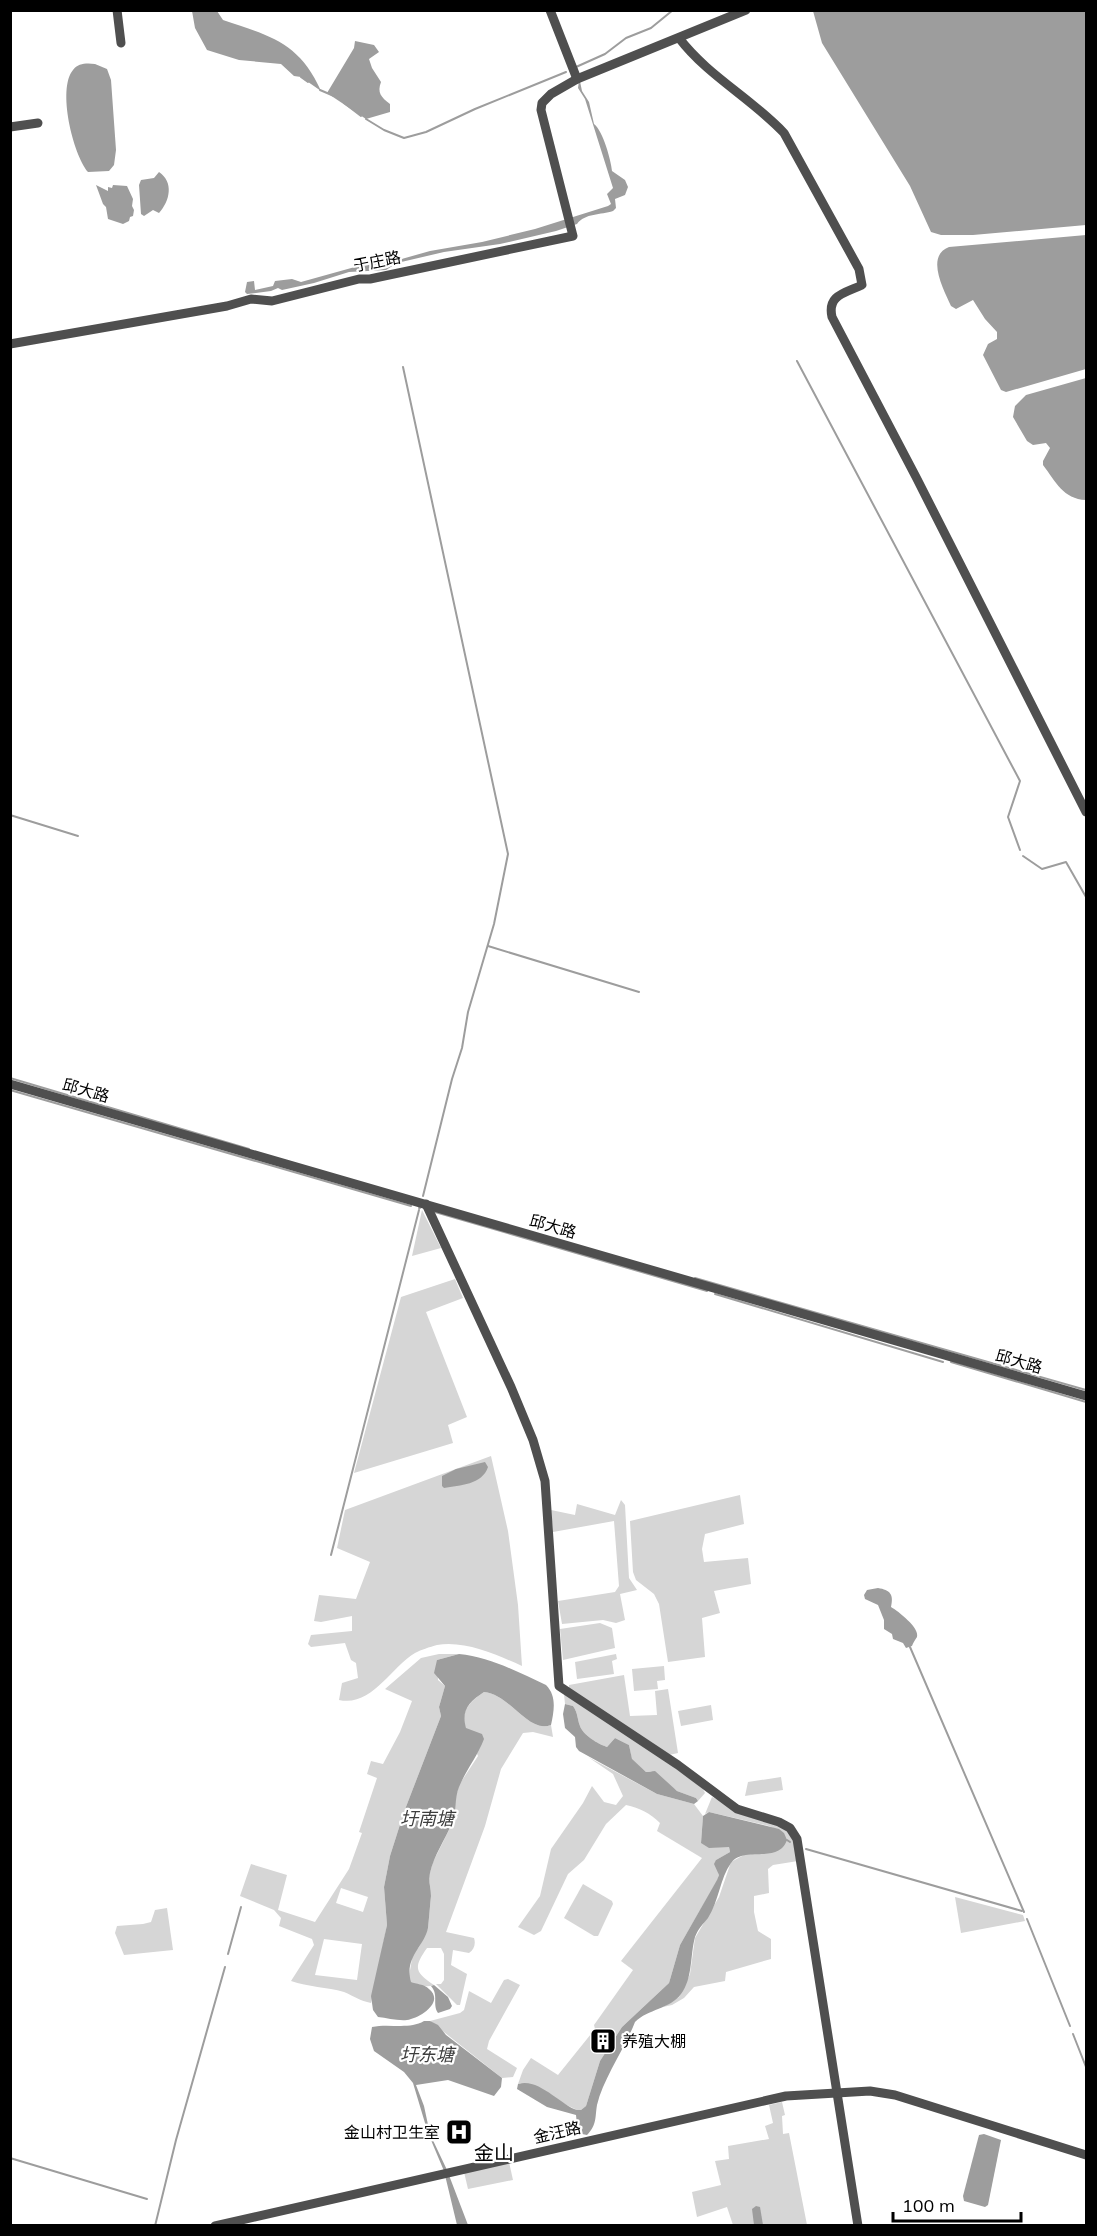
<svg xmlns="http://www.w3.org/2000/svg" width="1097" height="2236" viewBox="0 0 1097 2236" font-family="Mulish,'Noto Sans SC',sans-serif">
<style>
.green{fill:#d6d6d6;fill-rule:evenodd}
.water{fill:#9d9d9d}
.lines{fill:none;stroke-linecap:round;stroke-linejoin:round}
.stream{stroke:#9d9d9d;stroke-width:2}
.minor{stroke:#4f4f4f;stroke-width:9}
.labels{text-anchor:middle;stroke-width:4.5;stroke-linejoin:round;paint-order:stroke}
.street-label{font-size:16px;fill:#000;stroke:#fff}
.poi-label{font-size:16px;fill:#000;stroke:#fff;text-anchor:start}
.water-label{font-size:18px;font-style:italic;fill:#3e3e3e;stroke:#fff}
.quarter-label{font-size:20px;fill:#000;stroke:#fff}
</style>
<rect width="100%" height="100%" fill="#fff"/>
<!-- green -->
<g class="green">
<polygon points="422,1210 441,1248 412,1256"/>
<polygon points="455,1279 463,1298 426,1312 467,1417 448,1425 453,1443 354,1473 401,1297"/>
<path d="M 491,1456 L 508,1531 L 518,1605 L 522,1666 C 497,1655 465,1640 437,1645 C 430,1647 420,1650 415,1653 C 390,1668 372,1707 339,1700 L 342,1683 L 358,1678 L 356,1663 L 351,1660 L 345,1643 L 311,1647 L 308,1644 L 311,1635 L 352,1631 L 352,1616 L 321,1622 L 314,1621 L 319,1595 L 356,1599 L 370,1562 L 337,1548 L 345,1510 Z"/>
<polygon points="740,1495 744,1524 705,1534 702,1549 704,1562 748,1558 751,1584 714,1591 720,1613 702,1618 705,1657 668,1662 659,1604 654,1594 636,1580 633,1572 630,1521"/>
<polygon points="621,1500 625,1505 629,1578 637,1590 620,1594 625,1620 616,1623 603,1620 562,1624 558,1601 615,1592 619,1586 614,1521 553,1532 551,1510 575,1515 577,1504 615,1515"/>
<polygon points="600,1623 612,1628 615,1648 563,1660 560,1629"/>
<path d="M 439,1654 L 459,1654 L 437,1660 L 438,1680 L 445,1686 L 439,1707 L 441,1716 L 404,1812 L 390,1856 L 384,1887 L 387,1925 L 371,2003 C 360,2001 354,1996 344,1992 C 327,1987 308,1987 291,1981 L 314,1945 L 312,1939 L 279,1926 L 281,1918 L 274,1910 L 240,1896 L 251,1864 L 287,1875 L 278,1910 L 315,1922 L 349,1869 L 362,1833 L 359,1832 L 377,1778 L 367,1774 L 371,1761 L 383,1764 L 400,1732 L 412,1701 L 385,1689 L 421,1658 ZM 341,1888 L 368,1897 L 363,1912 L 336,1903 ZM 324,1939 L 362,1944 L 357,1980 L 315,1975 Z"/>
<polygon points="616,1654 617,1659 612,1661 614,1674 577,1679 575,1662"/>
<polygon points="664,1666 665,1680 657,1681 658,1689 634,1691 632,1669"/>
<polygon points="624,1675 630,1716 657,1715 655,1691 668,1689 678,1753 669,1755 569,1690 569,1685"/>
<path d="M 484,1692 C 510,1694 528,1734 551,1725 L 553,1737 L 533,1732 L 523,1733 L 501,1769 L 485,1826 L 446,1932 L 474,1938 C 476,1944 474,1950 469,1953 L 453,1950 L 451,1965 L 467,1974 L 460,2005 L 457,2005 L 436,1984 L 441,1984 L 444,1980 L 444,1954 L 441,1948 L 427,1948 C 413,1968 415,1972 434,1985 C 426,1988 418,1985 410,1982 L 409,1976 L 413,1953 L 419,1947 L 428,1928 L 431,1896 L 429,1876 L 433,1862 L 454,1820 L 455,1799 L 459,1785 L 478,1756 C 465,1727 452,1713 484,1692 Z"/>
<path d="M 564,1694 L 644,1744 L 703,1789 L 705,1793 L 698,1801 L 696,1798 L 677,1791 L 651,1771 L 646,1772 L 632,1760 L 629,1745 L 615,1738 L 607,1747 C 598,1744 583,1735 580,1726 C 577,1718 578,1713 573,1706 L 565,1704 Z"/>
<polygon points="711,1705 713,1720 681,1726 678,1711"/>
<path d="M 588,1757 L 657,1794 L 694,1804 L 703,1816 L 701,1843 L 729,1847 L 730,1852 L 716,1860 L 719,1875 L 717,1881 L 680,1945 L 669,1983 L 622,2027 L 600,2061 L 586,2106 L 581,2110 L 577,2110 L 521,2083 L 518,2084 L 523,2070 L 531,2058 L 558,2075 L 595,2029 L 594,2025 L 633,1970 L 621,1961 L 702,1858 L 657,1831 L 660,1823 C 650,1813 640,1808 626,1805 L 606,1824 L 584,1860 L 568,1874 L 541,1931 L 534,1935 L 518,1927 L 540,1896 L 551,1849 L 583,1803 L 592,1786 L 604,1802 L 616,1805 L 623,1796 L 613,1774 Z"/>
<polygon points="781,1777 783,1790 745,1796 748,1782"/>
<polygon points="712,1797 786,1829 793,1837 798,1861 773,1865 768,1869 769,1893 754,1896 754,1912 758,1931 771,1939 771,1959 726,1972 725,1981 694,1987 684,1998 672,2005 663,2007 679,1997 690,1974 695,1938 719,1897 731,1862 784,1833 769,1826 709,1812 705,1814"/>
<polygon points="583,1884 612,1901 613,1904 598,1936 594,1936 564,1918"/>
<polygon points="955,1897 1023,1915 1025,1921 961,1933"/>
<polygon points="167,1908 173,1950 124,1955 115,1933 117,1926 143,1924 151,1922 155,1910"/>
<polygon points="508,1979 520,1985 489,2041 487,2049 517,2068 513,2077 502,2078 430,2021 460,2013 464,2010 469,1991 491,2003 504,1980"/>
<polygon points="782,2102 785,2115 782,2116 783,2134 789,2133 807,2225 733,2225 727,2207 697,2217 692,2192 721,2185 715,2161 729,2159 728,2146 769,2139 765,2126 773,2123 769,2105"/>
<polygon points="509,2162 513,2180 468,2189 464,2172"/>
</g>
<!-- water -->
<g class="water">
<path d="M 192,11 L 217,11 L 223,20 C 270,36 299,42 321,91 L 301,77 L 294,76 L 281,64 L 239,60 L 207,50 L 195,28 Z"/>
<polygon points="813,11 1086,11 1086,225 973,235 941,235 931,232 910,186 822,43"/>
<path d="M 355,41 L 374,45 L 379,52 L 369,59 L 372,68 L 381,82 C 377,93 381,97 390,104 L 390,112 L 366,119 L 327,93 L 354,48 Z"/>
<path d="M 95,64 L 107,69 L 111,80 L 116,150 L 114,165 L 109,171 L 88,172 C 73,154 57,89 73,70 C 78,63 87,63 95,64 Z"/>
<path d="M 576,67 L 577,67 L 582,91 L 589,102 L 594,124 C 603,131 611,160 612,171 L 625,180 L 628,187 L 625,195 L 615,199 L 616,208 L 613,211 C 601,215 585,213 577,224 L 556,231 L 500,244 L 444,252 L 397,263 L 386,270 L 349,272 L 314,283 L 282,290 L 278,288 L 271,291 L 247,294 L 245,292 L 247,282 L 254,281 L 255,290 L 273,286 L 275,281 L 292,279 L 301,282 L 362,265 L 385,260 L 391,262 L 430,251 L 482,242 L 535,229 L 608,206 L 611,204 L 607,194 L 613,188 L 585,99 L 578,88 L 579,81 Z"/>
<path d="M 159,172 C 174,182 170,201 159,213 L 153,210 L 144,216 L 141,214 L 139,185 L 141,180 L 154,178 Z"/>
<polygon points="96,185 108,191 108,187 112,188 113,185 127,186 133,199 132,206 134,210 133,216 130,217 129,221 123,224 108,219 106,207 103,204"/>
<path d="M 1086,235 L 1086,369 L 1006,392 L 1001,390 L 983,355 L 988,344 L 997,339 L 997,332 L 985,319 L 973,300 L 956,309 L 951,306 C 944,290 925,256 949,247 Z"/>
<path d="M 1086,378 L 1086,500 C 1063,499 1056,482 1043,465 L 1043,461 L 1050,448 L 1046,443 L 1033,445 L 1027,441 L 1013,417 L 1015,406 L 1026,395 Z"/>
<path d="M 485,1462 L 488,1467 C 482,1485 460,1485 444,1488 L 442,1486 L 442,1476 L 456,1469 Z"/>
<path d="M 878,1588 C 890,1590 894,1594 891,1607 C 898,1611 920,1628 917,1637 C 915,1640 913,1643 912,1646 L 906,1648 L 903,1643 L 893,1639 L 892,1634 L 884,1629 L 884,1620 L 878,1605 L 865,1599 L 864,1595 L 867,1590 Z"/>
<path d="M 459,1654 C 490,1657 518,1672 546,1685 C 557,1696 554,1711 551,1725 C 528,1734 510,1694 484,1692 C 469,1702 461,1710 466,1728 L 482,1734 L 484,1739 C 477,1757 466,1770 459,1787 C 454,1799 457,1812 452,1823 C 445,1840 434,1855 430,1873 C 428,1881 431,1888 431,1896 C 430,1906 429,1918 428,1928 C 424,1947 404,1957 411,1982 C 416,1984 424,1984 429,1989 C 445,2002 420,2018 407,2020 C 398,2021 387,2018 378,2017 L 373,2010 L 371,1996 L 387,1925 L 384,1887 L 390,1856 L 404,1812 L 441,1716 L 439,1707 L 445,1686 L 434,1673 L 437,1660 Z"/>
<path d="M 565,1704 L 573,1706 C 578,1713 577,1718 580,1726 C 583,1735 598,1744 607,1747 L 615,1738 L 629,1745 L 632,1759 L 646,1772 L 655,1771 L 677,1791 L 696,1798 L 698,1801 L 694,1804 L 657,1794 L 579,1751 L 576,1747 L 575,1737 L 565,1728 L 563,1714 Z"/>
<path d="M 709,1812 L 779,1829 L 784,1833 L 787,1840 C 778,1865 744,1845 731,1863 C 720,1878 719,1901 708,1918 C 703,1924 698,1929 695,1937 C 690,1955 693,1978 681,1994 C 670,2009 648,2009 635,2022 C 625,2048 603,2079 597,2105 C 595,2117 597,2125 587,2135 L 582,2134 L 577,2125 L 576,2115 L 547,2107 L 517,2089 L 518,2084 C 538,2077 561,2105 577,2110 L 581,2110 L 586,2106 L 600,2061 L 622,2027 L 669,1983 L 680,1945 L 717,1880 L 719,1875 L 714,1864 L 716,1860 L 730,1852 L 729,1847 L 709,1848 L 701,1843 L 703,1816 Z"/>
<path d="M 434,1985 L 448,1997 L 452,2006 L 450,2009 L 438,2013 C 432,2004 439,1995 431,1986 Z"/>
<path d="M 424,2021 L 430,2021 L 438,2025 L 446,2035 L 502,2078 L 501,2087 L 494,2096 L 448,2080 L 416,2085 L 424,2106 L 430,2134 L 447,2170 L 468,2225 L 457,2225 L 444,2171 L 428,2133 L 413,2083 L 404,2072 L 374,2051 L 370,2039 L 372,2027 C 389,2023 409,2030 424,2021 Z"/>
<polygon points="984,2134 1001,2140 988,2205 985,2207 964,2201 963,2196 979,2135"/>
<polygon points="756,2206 760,2207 763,2225 754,2225 752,2209"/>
</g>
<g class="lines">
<!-- stream -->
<g class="stream">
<polyline points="576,67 605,54 626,38 651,28 673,10"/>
<polyline points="301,77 308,82"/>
<polyline points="320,90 334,96"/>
<polyline points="344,103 361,116"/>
<polyline points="366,119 384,130 404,138 426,132 475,109 566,72"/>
<polyline points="797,361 1020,781 1008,817 1020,850"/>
<polyline points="403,367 508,854 494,924 468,1012 462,1048 452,1079 423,1196"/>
<polyline points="10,815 78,836"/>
<polyline points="1023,856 1042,869 1066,862 1086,897"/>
<polyline points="488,946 639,992"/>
<polyline points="10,1078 249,1149"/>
<polyline points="10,1090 411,1206"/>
<polyline points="419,1208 420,1208"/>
<polyline points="435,1212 707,1291"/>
<polyline points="695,1278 1086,1390"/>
<polyline points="715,1294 943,1362"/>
<polyline points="951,1362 1086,1402"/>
<polyline points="331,1555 419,1210"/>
<polyline points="910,1647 1024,1912"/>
<polyline points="787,1840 790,1842"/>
<polyline points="806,1849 1022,1911"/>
<polyline points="1027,1919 1070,2026"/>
<polyline points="228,1954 241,1907"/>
<polyline points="1073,2034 1086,2067"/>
<polyline points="10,2158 147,2199"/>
<polyline points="155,2226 176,2140 225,1967"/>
</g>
<!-- minor -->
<g class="minor">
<polyline points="117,10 121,43"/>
<polyline points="550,10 577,79"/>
<path d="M 679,38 C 708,76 751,98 784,133 L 859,269 L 862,285 C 845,293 827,295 832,317 L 916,477 L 1086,812"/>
<polyline points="10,127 38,123"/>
<polyline points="10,344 227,306 251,299 272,301 359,279 370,279 573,236 541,110 542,103 551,94 577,79 746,10"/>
<polyline points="10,1084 1086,1396"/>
<polyline points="426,1204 511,1387 533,1440 545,1481 559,1686 678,1765 737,1809 779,1822 790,1828 797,1839 858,2226"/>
<polyline points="215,2226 786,2096 870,2091 895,2095 1086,2155"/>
</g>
</g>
<!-- icons -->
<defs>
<symbol id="building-square" viewBox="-11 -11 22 22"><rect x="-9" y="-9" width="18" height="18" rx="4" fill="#000" stroke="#fff"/><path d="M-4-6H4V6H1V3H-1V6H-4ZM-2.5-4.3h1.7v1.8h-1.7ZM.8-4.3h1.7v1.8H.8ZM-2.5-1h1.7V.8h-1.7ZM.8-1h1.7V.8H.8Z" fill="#fff"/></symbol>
<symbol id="hospital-square" viewBox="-11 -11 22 22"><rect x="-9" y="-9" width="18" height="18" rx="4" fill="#000" stroke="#fff"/><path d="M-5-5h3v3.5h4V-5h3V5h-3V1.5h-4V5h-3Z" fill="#fff"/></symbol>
</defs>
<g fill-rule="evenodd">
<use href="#building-square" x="588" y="2026" width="30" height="30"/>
<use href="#hospital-square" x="444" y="2117" width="30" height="30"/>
</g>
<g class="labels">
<!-- street labels -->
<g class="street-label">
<text transform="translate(377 261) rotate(-11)" y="6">于庄路</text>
<text transform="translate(86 1090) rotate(16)" y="6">邱大路</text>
<text transform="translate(553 1226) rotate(16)" y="6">邱大路</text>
<text transform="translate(1019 1361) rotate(16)" y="6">邱大路</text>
<text transform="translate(557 2132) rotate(-13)" y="6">金汪路</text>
</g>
<!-- poi labels -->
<g class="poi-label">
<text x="622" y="2047">养殖大棚</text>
<text x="440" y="2138" text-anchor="end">金山村卫生室</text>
</g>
<!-- water labels -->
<g class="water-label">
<text x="427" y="1825">圩南塘</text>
<text x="427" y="2061">圩东塘</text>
</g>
<!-- quarter labels -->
<g class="quarter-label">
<text x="494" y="2160">金山</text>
</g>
</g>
<!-- border -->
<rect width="1097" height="2236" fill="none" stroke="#000000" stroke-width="24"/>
<!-- scale -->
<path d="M893 2212v9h128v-9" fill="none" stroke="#000000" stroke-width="3"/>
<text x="902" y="2212" font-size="18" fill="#000000" stroke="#ffffff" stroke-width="4.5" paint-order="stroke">100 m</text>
</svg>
